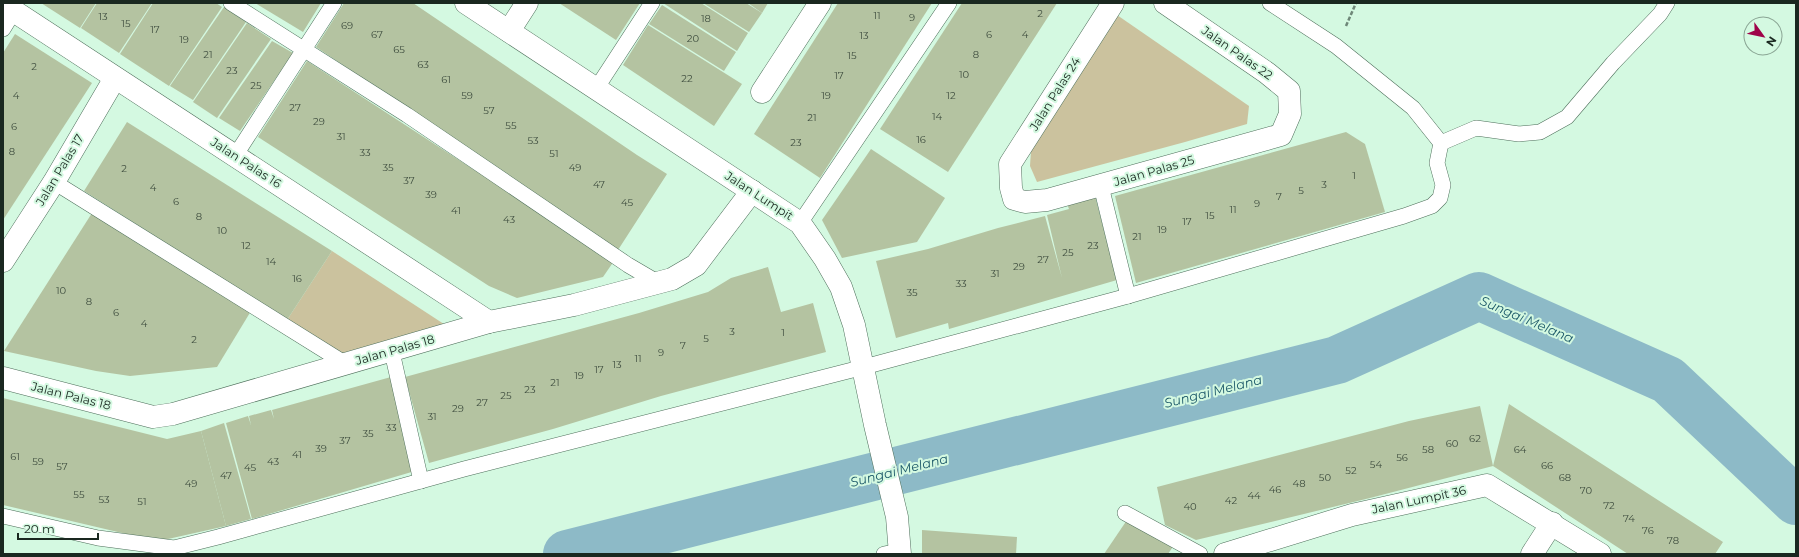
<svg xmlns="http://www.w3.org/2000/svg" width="1799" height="557" viewBox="0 0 1799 557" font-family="Montserrat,sans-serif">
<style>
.green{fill:#cbc29e}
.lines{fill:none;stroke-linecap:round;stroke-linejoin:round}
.river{stroke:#8dbac7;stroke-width:48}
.building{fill:#b4c3a1}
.lane-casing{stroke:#4e6f5b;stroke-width:16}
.street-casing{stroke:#4e6f5b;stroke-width:23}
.path{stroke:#6e8778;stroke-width:2.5;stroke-dasharray:4 2;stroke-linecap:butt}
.lane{stroke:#fff;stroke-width:15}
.street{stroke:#fff;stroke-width:22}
.labels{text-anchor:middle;stroke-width:4;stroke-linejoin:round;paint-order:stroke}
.number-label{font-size:10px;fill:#404f40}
.street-label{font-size:12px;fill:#1a2820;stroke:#d4f9e1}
.water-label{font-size:13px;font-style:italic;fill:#1e5a6a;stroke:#d4f9e1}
</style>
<rect width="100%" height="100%" fill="#d4f9e1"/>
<!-- green -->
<g class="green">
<polygon points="1117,15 1249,106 1247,124 1185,142 1037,182 1030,166 1031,151"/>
<polygon points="332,251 450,328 347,356 287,320"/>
</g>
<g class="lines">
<!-- river -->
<polyline class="river" points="567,554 1337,360 1479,296 1668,380 1796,501"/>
</g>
<!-- building -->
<g class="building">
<polygon points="41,3 96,3 80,28"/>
<polygon points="97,3 152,3 119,53 81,28"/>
<polygon points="153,3 216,3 222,7 169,86 120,54"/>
<polygon points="255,3 321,3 303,32"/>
<polygon points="344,3 413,3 637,155 667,174 618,250 316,47"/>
<polygon points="559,3 640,3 616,40"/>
<polygon points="663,3 701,3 748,33 737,51"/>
<polygon points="703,3 746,3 762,13 749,32"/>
<polygon points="748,3 768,3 762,13"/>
<polygon points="838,3 932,3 820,178 754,134"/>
<polygon points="962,3 1057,3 948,172 880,129"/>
<polygon points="662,5 736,52 724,71 649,24"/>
<polygon points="224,7 246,22 193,100 170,86"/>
<polygon points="247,23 271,39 217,118 193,102"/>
<polygon points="648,25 742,84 714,126 623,65"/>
<polygon points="15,34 92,83 3,220 3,53"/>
<polygon points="272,41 293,53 240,131 219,118"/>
<polygon points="307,61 614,261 603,277 517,298 489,286 258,137"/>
<polygon points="127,122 332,251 287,320 84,191"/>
<polygon points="1346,132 1365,144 1385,212 1136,283 1115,196"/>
<polygon points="871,149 945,198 917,242 842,258 822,220"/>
<polygon points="1095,196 1117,280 949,329 948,323 896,338 876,261 928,249 998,228 1045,216 1062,278 1047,215 1069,209 1067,204"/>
<polygon points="92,213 251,311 217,367 130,376 96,371 4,351"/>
<polygon points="768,267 781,312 813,303 826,352 661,396 553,429 429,463 405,377 639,313 708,292 731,278"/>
<polygon points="391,377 415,471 252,519 226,423 248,416 251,425 249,416 271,410 274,419 272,410"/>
<polygon points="3,398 167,439 201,431 226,526 168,539 152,540 3,505"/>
<polygon points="1509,404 1723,542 1715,554 1628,554 1493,466 1370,498 1196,540 1165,525 1157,487 1409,421 1480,406 1493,466"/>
<polygon points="224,423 251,519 226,526 201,431"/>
<polygon points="1127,520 1174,545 1168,554 1104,554"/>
<polygon points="922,530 1017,537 1016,554 922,554"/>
</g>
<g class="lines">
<defs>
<g id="lane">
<polyline points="231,3 407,115 628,265 657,282"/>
<polyline points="1270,3 1336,46 1413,108 1441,143"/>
<polyline points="3,29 14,11"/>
<polyline points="596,89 652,3"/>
<polyline points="1441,143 1476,128 1519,134 1540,132 1567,117 1613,63 1660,14 1667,3"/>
<polyline points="235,156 334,3"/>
<polyline points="54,182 346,364"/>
<polyline points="1101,186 1128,296"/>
<polyline points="800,223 949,3"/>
<polyline points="392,352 421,481"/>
<polyline points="1125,513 1200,554"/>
<polyline points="3,516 98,538 174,548 218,537 464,469 864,367 1128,296 1404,216 1432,206 1440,198 1443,185 1437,163 1441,143"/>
<polyline points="884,554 899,551"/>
</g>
<g id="street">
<polyline points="466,3 800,223 825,259 841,287 854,325 875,425 897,517 900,554"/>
<polyline points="1113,3 1010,164 1011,188 1014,199 1025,202 1047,200 1281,135 1290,114 1289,91 1267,73 1165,3"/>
<polyline points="3,4 489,322"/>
<polyline points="509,31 527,3"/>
<polyline points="762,92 820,3"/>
<polyline points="3,261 54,182 115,78"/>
<polyline points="3,378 153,417 173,414 489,322 574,305 672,279 696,265 752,191"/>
<polyline points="1225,554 1352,515 1487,485 1600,554"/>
<polyline points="1532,554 1552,523"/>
</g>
</defs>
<!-- lane casing -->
<use href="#lane" class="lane-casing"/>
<!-- street casing -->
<use href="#street" class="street-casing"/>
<!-- path -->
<polyline class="path" points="1346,26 1356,3"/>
<!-- lane -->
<use href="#lane" class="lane"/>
<!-- street -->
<use href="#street" class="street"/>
</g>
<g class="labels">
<!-- number labels -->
<g class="number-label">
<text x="1040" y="17">2</text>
<text x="877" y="19">11</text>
<text x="103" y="20">13</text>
<text x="912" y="21">9</text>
<text x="706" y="22">18</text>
<text x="126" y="27">15</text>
<text x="347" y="29">69</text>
<text x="155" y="33">17</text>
<text x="377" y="38">67</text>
<text x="989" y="38">6</text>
<text x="1025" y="38">4</text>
<text x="864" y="39">13</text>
<text x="693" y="42">20</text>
<text x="184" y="43">19</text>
<text x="399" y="53">65</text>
<text x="208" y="58">21</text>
<text x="976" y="58">8</text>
<text x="852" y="59">15</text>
<text x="423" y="68">63</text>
<text x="34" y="70">2</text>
<text x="232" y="74">23</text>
<text x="964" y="78">10</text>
<text x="839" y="79">17</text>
<text x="687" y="82">22</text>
<text x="446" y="83">61</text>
<text x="256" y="89">25</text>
<text x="16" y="99">4</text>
<text x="467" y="99">59</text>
<text x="826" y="99">19</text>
<text x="951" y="99">12</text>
<text x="295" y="111">27</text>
<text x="489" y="114">57</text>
<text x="937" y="120">14</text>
<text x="812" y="121">21</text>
<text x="319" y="125">29</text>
<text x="511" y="129">55</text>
<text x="14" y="130">6</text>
<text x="341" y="140">31</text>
<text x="921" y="143">16</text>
<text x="533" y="144">53</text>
<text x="796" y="146">23</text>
<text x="12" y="155">8</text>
<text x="365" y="156">33</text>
<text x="554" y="157">51</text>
<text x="388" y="171">35</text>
<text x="575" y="171">49</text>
<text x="124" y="172">2</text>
<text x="1354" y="179">1</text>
<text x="409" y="184">37</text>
<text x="599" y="188">47</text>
<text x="1324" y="188">3</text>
<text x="153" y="191">4</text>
<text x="1301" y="194">5</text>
<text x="431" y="198">39</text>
<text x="1279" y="200">7</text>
<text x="176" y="205">6</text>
<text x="627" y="206">45</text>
<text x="1257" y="207">9</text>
<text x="1233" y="213">11</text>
<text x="456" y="214">41</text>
<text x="1210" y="219">15</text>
<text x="199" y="220">8</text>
<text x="509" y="223">43</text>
<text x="1187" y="225">17</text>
<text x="1162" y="233">19</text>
<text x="222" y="234">10</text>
<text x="1137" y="240">21</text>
<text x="246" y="249">12</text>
<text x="1093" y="249">23</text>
<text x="1068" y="256">25</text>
<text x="1043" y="263">27</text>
<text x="271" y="265">14</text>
<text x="1019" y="270">29</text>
<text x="995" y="277">31</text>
<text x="297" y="282">16</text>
<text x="961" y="287">33</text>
<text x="61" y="294">10</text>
<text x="912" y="296">35</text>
<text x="89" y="305">8</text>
<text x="116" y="316">6</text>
<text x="144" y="327">4</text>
<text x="732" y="335">3</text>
<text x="783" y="336">1</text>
<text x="706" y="342">5</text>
<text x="194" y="343">2</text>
<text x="683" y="349">7</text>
<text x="661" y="356">9</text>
<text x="638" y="362">11</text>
<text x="617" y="368">13</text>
<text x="599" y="373">17</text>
<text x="579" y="379">19</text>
<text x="555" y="386">21</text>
<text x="530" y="393">23</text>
<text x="506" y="399">25</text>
<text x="482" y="406">27</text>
<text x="458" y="412">29</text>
<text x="432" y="420">31</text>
<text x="391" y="431">33</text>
<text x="368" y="437">35</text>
<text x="1475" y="442">62</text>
<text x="345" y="444">37</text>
<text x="1452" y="447">60</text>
<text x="321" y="452">39</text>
<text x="1428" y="453">58</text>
<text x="1520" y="453">64</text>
<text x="297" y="458">41</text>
<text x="15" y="460">61</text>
<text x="1402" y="461">56</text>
<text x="38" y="465">59</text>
<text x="273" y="465">43</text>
<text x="1376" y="468">54</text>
<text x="1547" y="469">66</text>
<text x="62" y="470">57</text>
<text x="250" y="471">45</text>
<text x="1351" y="474">52</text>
<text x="226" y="479">47</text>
<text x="1325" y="481">50</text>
<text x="1565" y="481">68</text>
<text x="191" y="487">49</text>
<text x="1299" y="487">48</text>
<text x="1275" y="493">46</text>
<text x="1586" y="494">70</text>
<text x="79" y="498">55</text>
<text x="1254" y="499">44</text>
<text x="104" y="503">53</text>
<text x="1231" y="504">42</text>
<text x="142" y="505">51</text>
<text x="1609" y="509">72</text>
<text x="1190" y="510">40</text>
<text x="1629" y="522">74</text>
<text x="1648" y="534">76</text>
<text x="1673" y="544">78</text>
</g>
<!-- street labels -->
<g class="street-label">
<text transform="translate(1237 53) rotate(35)" y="4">Jalan Palas 22</text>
<text transform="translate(1055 94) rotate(-58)" y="4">Jalan Palas 24</text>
<text transform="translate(246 163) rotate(33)" y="4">Jalan Palas 16</text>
<text transform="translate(60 170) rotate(-59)" y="4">Jalan Palas 17</text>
<text transform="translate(1154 171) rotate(-16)" y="4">Jalan Palas 25</text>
<text transform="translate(759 196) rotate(33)" y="4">Jalan Lumpit</text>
<text transform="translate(395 350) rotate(-16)" y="4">Jalan Palas 18</text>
<text transform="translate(71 396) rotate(14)" y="4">Jalan Palas 18</text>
<text transform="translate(1419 500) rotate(-12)" y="4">Jalan Lumpit 36</text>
</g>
<!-- water labels -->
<g class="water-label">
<text transform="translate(1527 319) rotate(23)" y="5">Sungai Melana</text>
<text transform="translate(1213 391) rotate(-14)" y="5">Sungai Melana</text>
<text transform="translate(899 470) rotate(-14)" y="5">Sungai Melana</text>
</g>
</g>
<!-- border -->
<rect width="1799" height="557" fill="none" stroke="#1a2820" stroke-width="8"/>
<!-- north arrow -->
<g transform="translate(1763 36) rotate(123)"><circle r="19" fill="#d4f9e1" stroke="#8aa594"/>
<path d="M0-3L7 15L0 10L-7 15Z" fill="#9f0349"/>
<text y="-6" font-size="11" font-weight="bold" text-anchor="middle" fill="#1a2820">N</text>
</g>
<!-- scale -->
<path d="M18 533v6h80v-6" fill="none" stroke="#1a2820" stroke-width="2"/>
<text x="24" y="533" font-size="12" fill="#1a2820" stroke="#d4f9e1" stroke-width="3" paint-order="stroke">20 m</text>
</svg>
